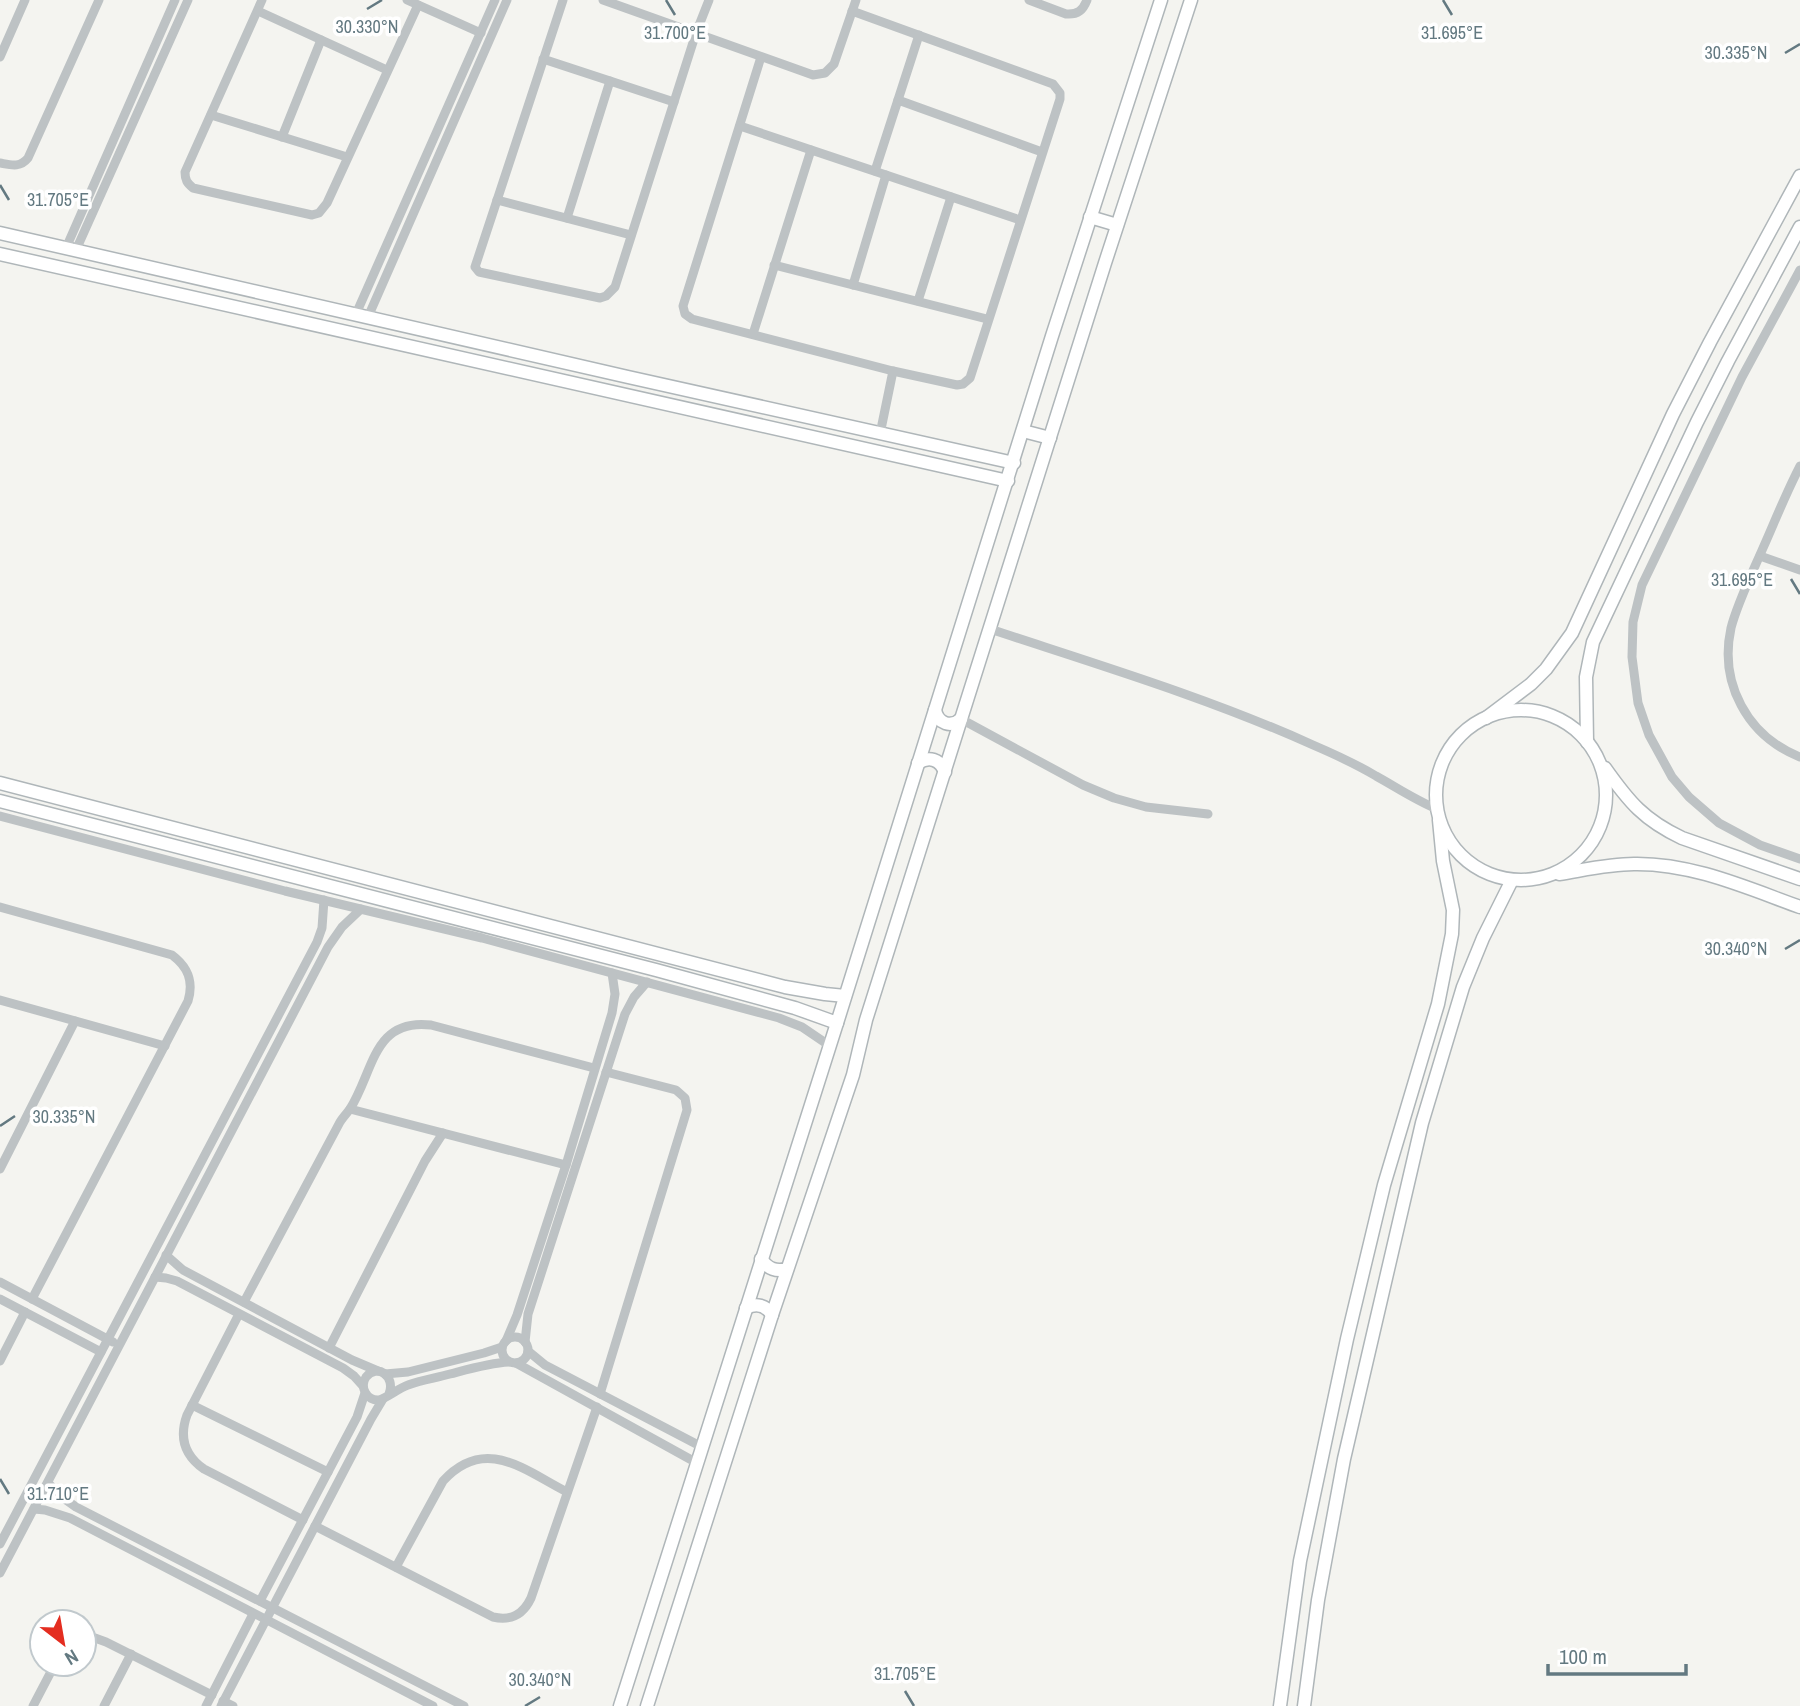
<svg xmlns="http://www.w3.org/2000/svg" width="1800" height="1706" viewBox="0 0 1800 1706" font-family="'Archivo Narrow',sans-serif">
<style>
.lines{fill:none;stroke-linecap:round;stroke-linejoin:round}
.secondary-casing{stroke:#afb6b9;stroke-width:15}
.street{stroke:#bdc2c4;stroke-width:9}
.secondary{stroke:#fff;stroke-width:12}
.ticks{fill:none;stroke:#637981;stroke-width:2.5}
.ticks-label{font-size:18px;text-anchor:middle;fill:#637981;stroke:#fff;stroke-width:7;stroke-linejoin:round;paint-order:stroke}
</style>
<rect width="100%" height="100%" fill="#f4f4f0"/>
<g class="lines">
<defs>
<g id="secondary">
<polyline points="1090,217 1117,225"/>
<polyline points="0,233 628,377 1014,463"/>
<polyline points="0,254 1008,481"/>
<polyline points="1023,431 1050,438"/>
<circle cx="1521" cy="795" r="85"/>
<path d="M 935,710 C 938,724 951,728 961,719"/>
<polyline points="1486,718 1531,684 1546,669 1572,633 1673,414 1710,342 1800,176"/>
<polyline points="1587,742 1586,677 1593,642 1697,422 1728,361 1800,227"/>
<path d="M 918,763 C 929,756 940,759 945,772"/>
<path d="M 1605,768 C 1629,802 1644,820 1682,838 L 1800,879"/>
<polyline points="0,783 785,987 825,994 845,996"/>
<polyline points="0,801 656,970 795,1008 837,1023"/>
<path d="M 1559,874 C 1584,870 1609,864 1634,864 C 1692,863 1747,888 1800,907"/>
<path d="M 761,1259 C 768,1269 776,1272 787,1269"/>
<path d="M 746,1308 C 756,1303 766,1305 772,1315"/>
<polyline points="620,1706 837,1023 1052,336 1161,0"/>
<polyline points="647,1706 772,1315 853,1075 866,1020 1105,263 1191,0"/>
<polyline points="1280,1706 1300,1561 1347,1339 1384,1185 1438,1004 1452,934 1453,910 1443,861 1439,820"/>
<polyline points="1304,1706 1318,1600 1344,1459 1422,1123 1463,987 1483,938 1512,880"/>
</g>
</defs>
<!-- secondary casing -->
<use href="#secondary" class="secondary-casing"/>
<!-- street -->
<g class="street">
<path d="M 262,0 L 185,172 C 185,180 187,183 193,188 L 312,215 L 319,213 L 327,203 L 418,5"/>
<polyline points="407,0 481,33"/>
<polyline points="563,0 475,267 479,272 600,298 606,296 615,287 696,33 709,0"/>
<polyline points="603,0 813,75 825,73 834,64 856,0"/>
<path d="M 1029,0 L 1066,14 C 1078,15 1083,10 1087,0"/>
<polyline points="258,11 387,70"/>
<polyline points="0,57 25,0"/>
<polyline points="761,57 683,306 685,314 692,319 893,371 957,385 963,384 970,378 1060,99 1060,93 1053,84 852,11"/>
<polyline points="543,59 674,102"/>
<polyline points="898,100 1042,152"/>
<polyline points="211,115 347,157"/>
<polyline points="740,126 1020,220"/>
<polyline points="282,137 321,40"/>
<path d="M 0,163 C 11,165 20,168 28,158 L 99,0"/>
<polyline points="875,171 919,35"/>
<polyline points="497,200 631,235"/>
<polyline points="567,218 610,81"/>
<polyline points="66,248 175,0"/>
<polyline points="76,250 188,0"/>
<polyline points="774,265 987,319"/>
<polyline points="1800,270 1742,377 1642,585 1633,622 1632,657 1638,703 1649,735 1672,777 1689,797 1719,823 1760,845 1800,859"/>
<polyline points="853,285 886,175"/>
<polyline points="918,301 951,197"/>
<polyline points="356,314 495,0"/>
<polyline points="368,317 507,0"/>
<polyline points="753,334 811,150"/>
<polyline points="880,434 893,371"/>
<path d="M 1800,466 C 1786,493 1775,521 1763,548 C 1753,571 1737,604 1731,628 C 1719,683 1747,736 1800,757"/>
<polyline points="1760,556 1800,570"/>
<path d="M 990,629 C 1099,665 1209,698 1313,745 C 1334,754 1356,764 1376,776 C 1396,787 1415,800 1437,809"/>
<polyline points="961,719 1083,785 1114,798 1146,807 1208,814"/>
<polyline points="0,816 285,891 482,938 779,1018 802,1027 830,1046"/>
<path d="M 0,907 L 172,955 C 188,967 194,981 188,1001 L 32,1299"/>
<polyline points="0,1000 165,1046"/>
<polyline points="350,1109 566,1165"/>
<polyline points="0,1169 75,1021"/>
<polyline points="166,1255 183,1270 352,1360 378,1371"/>
<polyline points="155,1277 166,1278 177,1281 343,1368 354,1376 363,1386"/>
<polyline points="0,1282 113,1342"/>
<polyline points="0,1299 101,1352"/>
<path d="M 244,1302 L 340,1122 C 343,1117 347,1113 350,1109 C 374,1071 373,1018 431,1025 L 594,1068"/>
<path d="M 239,1314 L 187,1415 C 179,1437 184,1455 204,1469 L 303,1520"/>
<circle cx="515" cy="1350" r="13"/>
<polyline points="506,1341 517,1315 566,1165 612,1013 615,994 612,973"/>
<polyline points="525,1342 528,1314 625,1014 634,997 647,982"/>
<polyline points="329,1348 425,1161 443,1133"/>
<polyline points="528,1351 545,1365 702,1447"/>
<polyline points="0,1361 25,1312"/>
<polyline points="516,1363 697,1463"/>
<polyline points="385,1374 408,1372 484,1353 502,1347"/>
<path d="M 389,1394 C 396,1376 377,1363 366,1377 C 359,1387 367,1401 379,1400 C 385,1399 399,1388 408,1385 C 421,1380 436,1378 450,1374 C 469,1369 489,1363 509,1362"/>
<polyline points="600,1394 687,1110 685,1098 676,1090 606,1072"/>
<polyline points="192,1405 328,1472"/>
<polyline points="48,1483 62,1497 76,1507 464,1706"/>
<polyline points="34,1509 45,1510 70,1518 433,1706"/>
<path d="M 315,1526 L 493,1617 C 511,1621 523,1615 531,1598 L 597,1407"/>
<polyline points="0,1544 317,942 322,928 324,900"/>
<path d="M 396,1567 L 443,1481 C 485,1435 524,1470 567,1492"/>
<polyline points="0,1573 328,947 342,927 361,909"/>
<polyline points="260,1601 357,1417 365,1393"/>
<polyline points="84,1639 95,1638 106,1642 212,1695"/>
<polyline points="223,1701 233,1706"/>
<polyline points="33,1706 55,1664"/>
<polyline points="104,1706 131,1654"/>
<polyline points="206,1706 253,1614"/>
<polyline points="221,1706 371,1419 383,1399"/>
</g>
<!-- secondary -->
<use href="#secondary" class="secondary"/>
</g>
<!-- ticks -->
<path class="ticks" d="M 666,0 L 675,15M 1443,0 L 1452,15M 367,9 L 382,0M 1785,53 L 1800,44M 0,185 L 9,200M 1791,579 L 1800,594M 1785,949 L 1800,940M 0,1126 L 15,1116M 0,1479 L 9,1494M 905,1691 L 914,1706M 525,1706 L 540,1697"/>
<g class="ticks-label">
<text x="367" y="33">30.330°N</text>
<text x="1452" y="39">31.695°E</text>
<text x="675" y="39">31.700°E</text>
<text x="1736" y="59">30.335°N</text>
<text x="58" y="206">31.705°E</text>
<text x="1742" y="586">31.695°E</text>
<text x="1736" y="955">30.340°N</text>
<text x="64" y="1123">30.335°N</text>
<text x="58" y="1500">31.710°E</text>
<text x="905" y="1680">31.705°E</text>
<text x="540" y="1686">30.340°N</text>
</g>
<!-- north arrow -->
<g transform="translate(63 1643) rotate(149)"><circle r="33" fill="#ffffff" stroke="#c1c9cd" stroke-width="2"/>
<path d="M0-5L12 26L0 18L-12 26Z" fill="#e42d20"/>
<text y="-10" font-size="19" font-weight="bold" text-anchor="middle" fill="#637981">N</text>
</g>
<!-- scale -->
<path d="M1548 1664v10h138v-10" fill="none" stroke="#637981" stroke-width="3.5"/>
<text x="1559" y="1664" font-size="21" fill="#637981" stroke="#ffffff" stroke-width="5" paint-order="stroke">100 m</text>
</svg>
